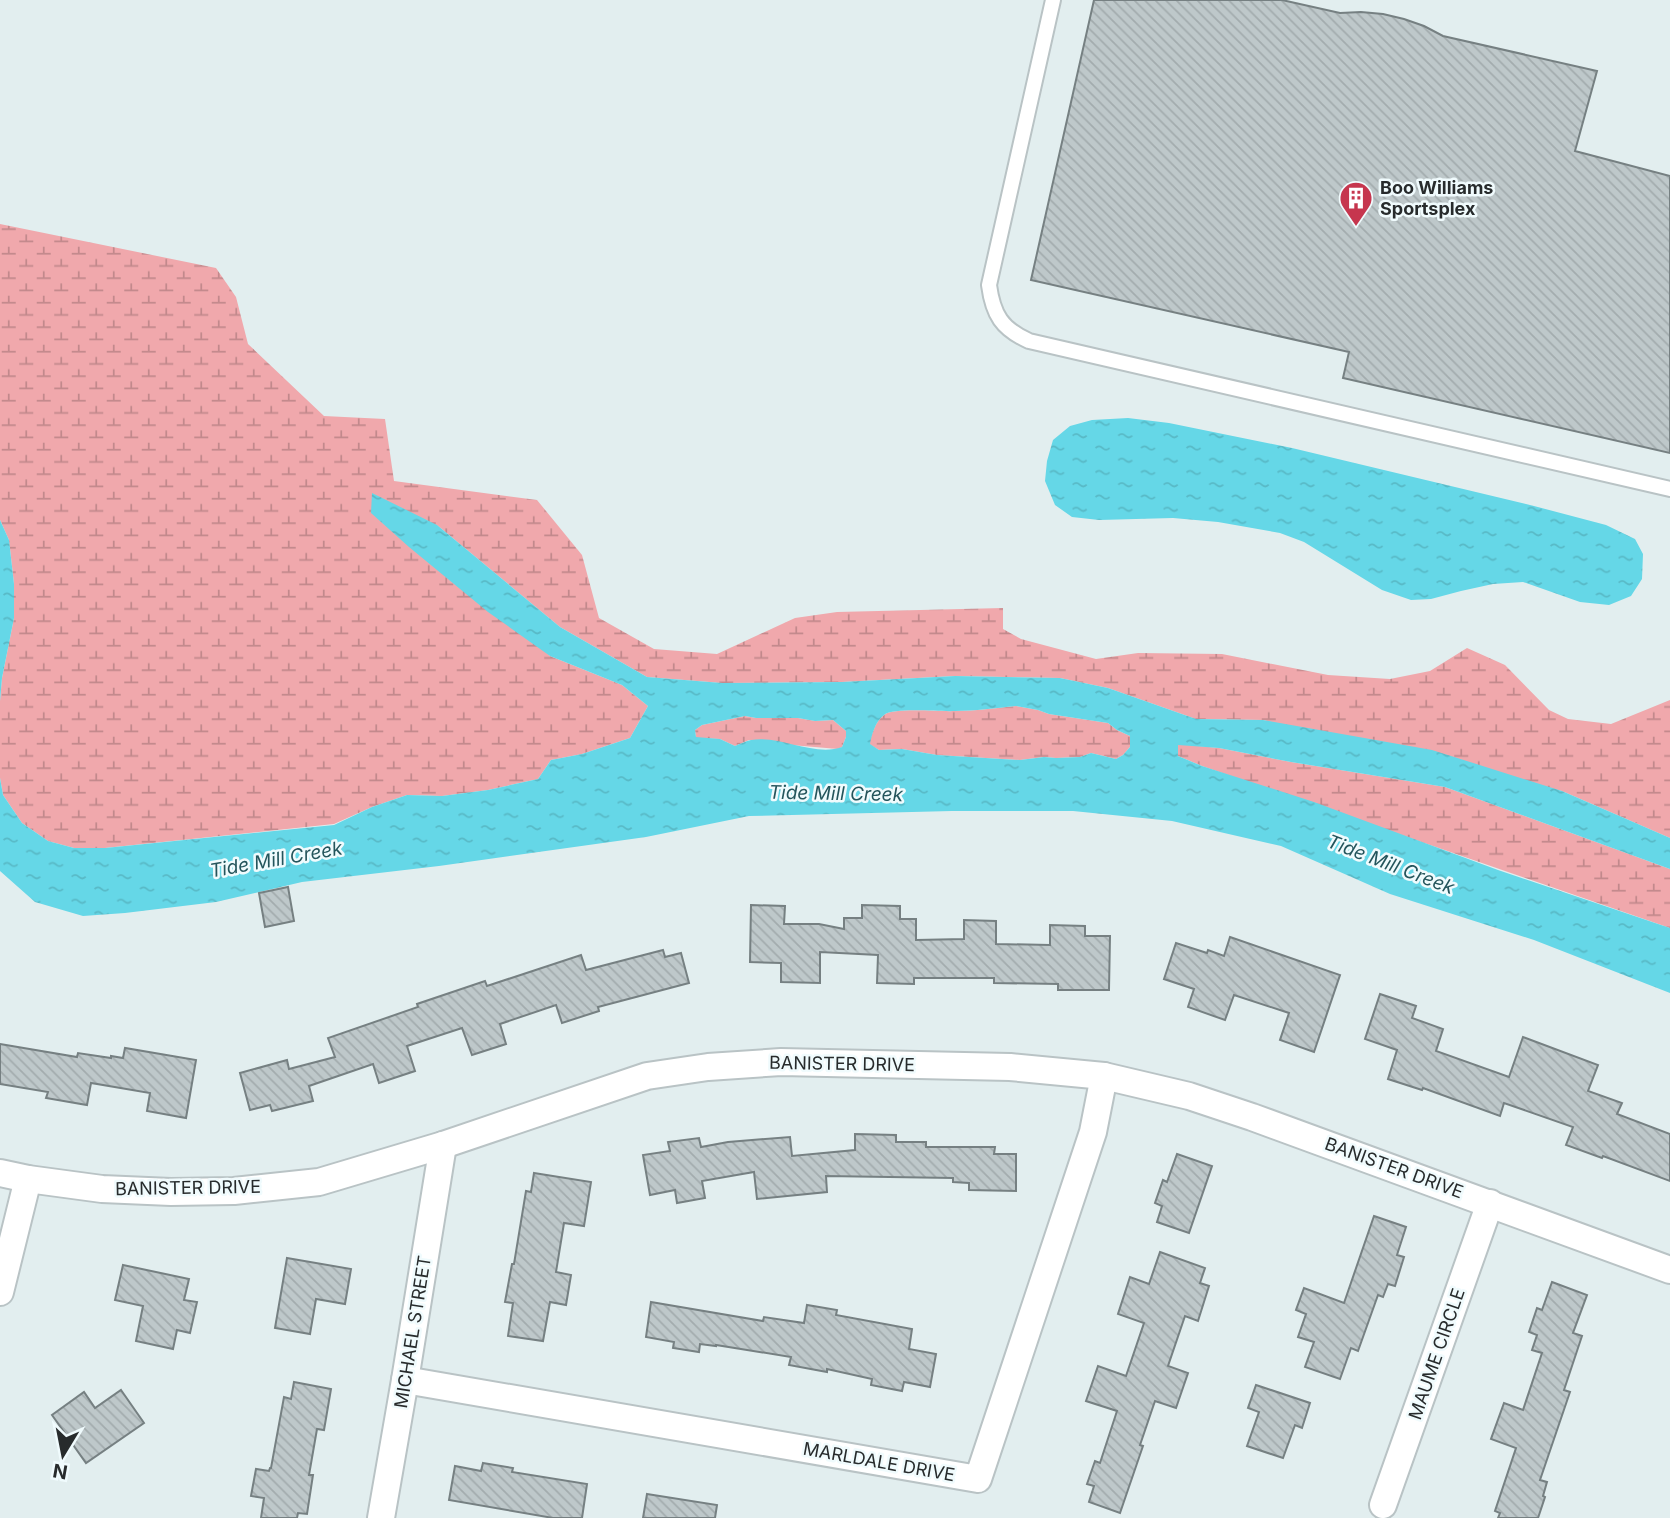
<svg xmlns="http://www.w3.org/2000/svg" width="1670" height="1518" viewBox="0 0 1670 1518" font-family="Inter,sans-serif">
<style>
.wetland{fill:url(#wetland-marsh)}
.water{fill:url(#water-ripples);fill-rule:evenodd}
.building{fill:url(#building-back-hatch);stroke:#768082;stroke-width:2}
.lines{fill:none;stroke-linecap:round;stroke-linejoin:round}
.lane-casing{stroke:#b9c3c5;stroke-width:18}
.street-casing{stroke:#b9c3c5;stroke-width:30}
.lane{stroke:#fff;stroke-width:14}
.street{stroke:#fff;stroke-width:26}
.labels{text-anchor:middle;stroke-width:5;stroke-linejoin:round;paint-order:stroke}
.poi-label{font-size:18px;font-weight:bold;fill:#272b2c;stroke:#f0fbfd;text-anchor:start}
.street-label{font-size:18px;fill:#272b2c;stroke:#f0fbfd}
.water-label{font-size:19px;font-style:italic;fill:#24555c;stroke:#f0fbfd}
</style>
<defs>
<pattern id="wetland-marsh" width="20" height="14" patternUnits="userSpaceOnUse" patternTransform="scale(1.75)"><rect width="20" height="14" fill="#f0a8ac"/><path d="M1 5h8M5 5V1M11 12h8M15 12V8" fill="none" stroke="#c2898c"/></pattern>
<pattern id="water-ripples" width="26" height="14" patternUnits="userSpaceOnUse" patternTransform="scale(1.75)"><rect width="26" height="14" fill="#65d7e7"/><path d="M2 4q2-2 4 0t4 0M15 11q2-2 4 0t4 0" fill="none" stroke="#58b9c6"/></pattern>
<pattern id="building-back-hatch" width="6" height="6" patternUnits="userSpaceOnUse" patternTransform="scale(1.75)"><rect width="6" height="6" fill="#bec8ca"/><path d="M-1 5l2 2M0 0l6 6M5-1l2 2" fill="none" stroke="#a3acae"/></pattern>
</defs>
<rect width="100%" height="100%" fill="#e2eeef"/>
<!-- wetland -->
<g class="wetland">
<polygon points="0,224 216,268 236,297 248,344 324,416 385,419 394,481 537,500 582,555 599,618 654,649 717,654 795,618 837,612 1003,608 1003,629 1021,639 1096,659 1138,653 1222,654 1328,675 1390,679 1430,671 1467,648 1505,665 1549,710 1568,719 1611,724 1670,700 1670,838 1562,791 1263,720 1196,719 1108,688 1060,678 955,676 842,682 722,683 647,677 560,627 437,525 550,656 622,685 648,706 630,738 582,754 551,760 538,779 488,790 442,796 407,795 372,807 334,824 105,848 74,848 48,841 22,823 3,795 0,778 0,701 2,678 14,618 14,584 9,540 0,520"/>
<path d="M 1016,706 L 1038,710 L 1049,714 L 1108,723 L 1117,730 L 1130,736 L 1130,747 L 1123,755 L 1116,759 L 1091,753 L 1080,757 L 1056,758 L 1044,757 L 1020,760 L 937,755 L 902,749 L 879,750 L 869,744 C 872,734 875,722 884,715 C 894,707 940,712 955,711 C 975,711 995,708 1016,706 Z"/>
<polygon points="745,716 756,718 798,718 815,721 833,720 846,731 846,737 842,747 838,749 791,745 776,741 749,740 735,746 720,739 696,738 695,730 702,725"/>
<polygon points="1178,744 1219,748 1291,762 1445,787 1670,869 1670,928 1202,766 1178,756"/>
</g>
<!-- water -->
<g class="water">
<polygon points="1128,418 1169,423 1292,448 1534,506 1606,525 1635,539 1643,554 1642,579 1631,596 1609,605 1580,602 1523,582 1493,584 1461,591 1431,599 1411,600 1382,590 1304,542 1280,533 1218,522 1173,518 1099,520 1072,517 1055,505 1045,481 1047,461 1053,440 1070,426 1092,420"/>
<path d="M 372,493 L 437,525 L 560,627 L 647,677 L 722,683 L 842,682 L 955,676 L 1060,678 L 1108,688 L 1196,719 L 1263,720 L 1432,750 L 1562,791 L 1670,838 L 1670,869 L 1445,787 L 1291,762 L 1219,748 L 1178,745 L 1178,756 L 1202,766 L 1314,802 L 1498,870 L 1670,928 L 1670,993 L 1534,940 L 1390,894 L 1281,846 L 1172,821 L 1073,811 L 952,811 L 749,816 L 646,837 L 439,866 L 302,882 L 216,902 L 125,913 L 83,916 L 35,902 L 0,871 L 0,778 L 3,795 L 22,823 L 48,841 L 74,848 L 105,848 L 334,825 L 372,807 L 407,795 L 442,796 L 488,790 L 538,779 L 551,760 L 582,754 L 630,738 L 648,706 L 622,685 L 550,656 L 488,612 L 409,547 L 371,513 ZM 1016,706 L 1038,710 L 1049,714 L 1108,723 L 1117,730 L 1130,736 L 1130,747 L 1123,755 L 1116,759 L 1091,753 L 1080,757 L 1056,758 L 1044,757 L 1020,760 L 937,755 L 902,749 L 879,750 L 870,744 C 872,734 875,722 884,715 C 894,707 940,712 955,711 C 975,711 995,708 1016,706 ZM 745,716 L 756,718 L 798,718 L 815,721 L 833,720 L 846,731 L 846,737 L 842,747 C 814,757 780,735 751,740 C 746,741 740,744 735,746 L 720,739 L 696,737 L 695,730 L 702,725 Z"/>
<polygon points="0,520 9,540 14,584 14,618 2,678 0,701"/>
</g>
<!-- building -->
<g class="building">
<polygon points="1094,0 1282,0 1340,13 1361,12 1383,14 1404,19 1424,26 1443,36 1597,71 1575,151 1670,176 1670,453 1343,378 1349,352 1031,280"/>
<polygon points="288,887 294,921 265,927 259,893"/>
<polygon points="751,905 785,906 784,924 819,924 844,929 844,918 862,918 862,905 900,906 900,919 916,919 916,940 964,939 964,920 996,921 996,944 1050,945 1050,925 1085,926 1085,936 1110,936 1109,990 1058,990 1058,984 994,983 994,978 914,978 914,984 877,983 878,955 820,952 820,983 781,982 781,963 750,962"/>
<polygon points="1230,937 1340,975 1314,1052 1280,1040 1289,1013 1234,995 1225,1020 1188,1007 1194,989 1164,979 1176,943 1207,953 1208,950 1224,956"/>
<polygon points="663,950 665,957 681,953 689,983 598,1007 599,1011 562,1023 556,1005 500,1024 506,1044 472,1055 462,1028 407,1046 415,1071 379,1083 373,1064 309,1086 313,1101 272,1111 270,1105 250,1110 240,1073 287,1060 289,1069 335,1057 328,1038 418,1007 417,1004 485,981 487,986 581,955 586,970"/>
<polygon points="1380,994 1416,1006 1412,1018 1443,1029 1436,1051 1509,1077 1523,1037 1598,1065 1588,1091 1622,1103 1617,1114 1670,1134 1670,1181 1603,1156 1602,1158 1566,1145 1573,1127 1504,1103 1500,1116 1423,1088 1422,1090 1388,1079 1397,1050 1365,1039"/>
<polygon points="0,1044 77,1057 78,1053 111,1058 111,1056 123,1058 125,1048 196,1060 186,1118 147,1111 150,1093 91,1083 87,1105 46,1098 48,1092 0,1084"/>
<polygon points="855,1134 896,1135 896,1142 926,1142 926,1147 995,1147 994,1154 1016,1154 1016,1191 969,1190 969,1183 953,1182 953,1178 826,1176 827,1192 757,1199 754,1172 702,1181 705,1198 677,1203 675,1190 650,1195 643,1155 670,1151 668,1142 699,1138 701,1147 728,1142 790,1137 792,1156 855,1150"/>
<polygon points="1177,1154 1212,1166 1189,1233 1157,1222 1162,1206 1155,1203 1163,1180 1167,1182"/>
<polygon points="534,1173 591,1182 584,1226 564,1223 556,1272 571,1275 566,1305 550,1302 543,1341 508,1336 513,1303 505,1302 512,1264 514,1264 526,1191 531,1192"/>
<polygon points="1374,1216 1406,1227 1397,1255 1404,1257 1395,1286 1388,1284 1383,1297 1378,1295 1358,1351 1351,1348 1340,1379 1305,1367 1314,1342 1298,1337 1306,1314 1296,1310 1304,1288 1344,1303"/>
<polygon points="1160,1252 1205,1268 1200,1283 1209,1286 1198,1321 1185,1316 1168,1366 1188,1373 1176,1408 1155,1401 1140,1445 1143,1446 1120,1513 1089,1502 1094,1486 1087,1484 1095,1461 1100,1463 1117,1411 1086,1401 1098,1366 1126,1376 1144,1323 1118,1314 1130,1277 1149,1284"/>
<polygon points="287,1258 351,1269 345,1304 316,1299 310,1334 275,1328"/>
<polygon points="123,1265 189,1279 184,1300 197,1302 190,1333 177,1330 173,1349 136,1341 143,1306 115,1300"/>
<polygon points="1552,1282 1587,1295 1573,1333 1582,1336 1564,1390 1570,1392 1540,1480 1547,1482 1543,1496 1545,1497 1538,1518 1498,1518 1500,1513 1495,1511 1516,1448 1491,1439 1504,1403 1523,1410 1542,1353 1532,1350 1537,1335 1529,1332 1537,1308 1542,1310"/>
<polygon points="651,1302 763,1321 764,1317 804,1323 807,1305 837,1310 836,1315 912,1329 909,1349 936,1354 930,1387 904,1382 902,1391 871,1385 872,1379 827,1369 827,1372 789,1365 791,1357 716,1345 716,1346 700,1344 699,1352 673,1348 674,1342 646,1337"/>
<polygon points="294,1382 331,1389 324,1430 317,1429 309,1475 313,1475 307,1514 298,1513 297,1518 261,1518 264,1498 251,1496 256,1469 269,1471 270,1468 271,1468 284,1397 291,1399"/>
<polygon points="1256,1385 1310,1403 1302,1428 1295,1425 1283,1458 1247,1446 1259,1412 1248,1408"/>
<polygon points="121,1390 144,1423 86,1463 52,1415 84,1392 95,1408"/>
<polygon points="483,1463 513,1468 512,1472 587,1484 582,1518 553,1518 449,1500 455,1466 481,1471"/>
<polygon points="647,1494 717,1505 715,1518 643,1518"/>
</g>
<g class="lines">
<defs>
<path id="lane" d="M 1053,0 L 989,285 C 993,315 1002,329 1029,341 L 1670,489"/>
<g id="street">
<polyline points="0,1173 28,1179 102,1189 171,1192 234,1191 319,1182 443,1145 647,1076 708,1067 781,1062 1010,1067 1104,1076 1189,1096 1252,1117 1670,1270"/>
<polyline points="0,1292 28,1179"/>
<polyline points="405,1380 978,1479 1093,1132 1104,1076"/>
<polyline points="1383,1505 1490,1203"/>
<polyline points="381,1518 405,1380 443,1145"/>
</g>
</defs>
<!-- lane casing -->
<use href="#lane" class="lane-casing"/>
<!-- street casing -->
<use href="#street" class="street-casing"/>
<!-- lane -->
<use href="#lane" class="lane"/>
<!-- street -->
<use href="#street" class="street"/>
</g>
<!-- icons -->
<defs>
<symbol id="building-pin" viewBox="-11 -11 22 30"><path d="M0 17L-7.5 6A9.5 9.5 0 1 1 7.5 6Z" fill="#c6364e" stroke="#f0fbfd"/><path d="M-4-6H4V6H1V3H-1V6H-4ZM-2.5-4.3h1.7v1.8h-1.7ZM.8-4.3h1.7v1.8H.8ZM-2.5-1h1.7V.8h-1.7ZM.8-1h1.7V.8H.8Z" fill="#fff"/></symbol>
</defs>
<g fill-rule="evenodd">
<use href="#building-pin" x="1337" y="179" width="38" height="52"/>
</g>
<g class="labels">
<!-- poi labels -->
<g class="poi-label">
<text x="1380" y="194">Boo Williams<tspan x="1380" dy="21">Sportsplex</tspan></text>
</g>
<!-- street labels -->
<g class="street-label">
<text transform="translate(842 1064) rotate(1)" y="6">BANISTER DRIVE</text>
<text transform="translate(1394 1168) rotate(20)" y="6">BANISTER DRIVE</text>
<text transform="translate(188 1188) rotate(-1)" y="6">BANISTER DRIVE</text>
<text transform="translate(413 1332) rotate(-81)" y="6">MICHAEL STREET</text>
<text transform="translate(1437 1354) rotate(-71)" y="6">MAUME CIRCLE</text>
<text transform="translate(879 1462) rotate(10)" y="6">MARLDALE DRIVE</text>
</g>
<!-- water labels -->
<g class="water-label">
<text transform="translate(836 793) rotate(1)" y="7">Tide Mill Creek</text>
<text transform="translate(276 859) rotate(-10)" y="7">Tide Mill Creek</text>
<text transform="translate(1391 864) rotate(21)" y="7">Tide Mill Creek</text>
</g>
</g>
<!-- north arrow -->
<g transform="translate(63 1455) rotate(190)" stroke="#f0fbfd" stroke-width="5" paint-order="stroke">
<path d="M0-5L12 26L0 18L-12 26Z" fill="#272b2c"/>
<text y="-10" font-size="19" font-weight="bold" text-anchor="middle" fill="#272b2c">N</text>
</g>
</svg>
